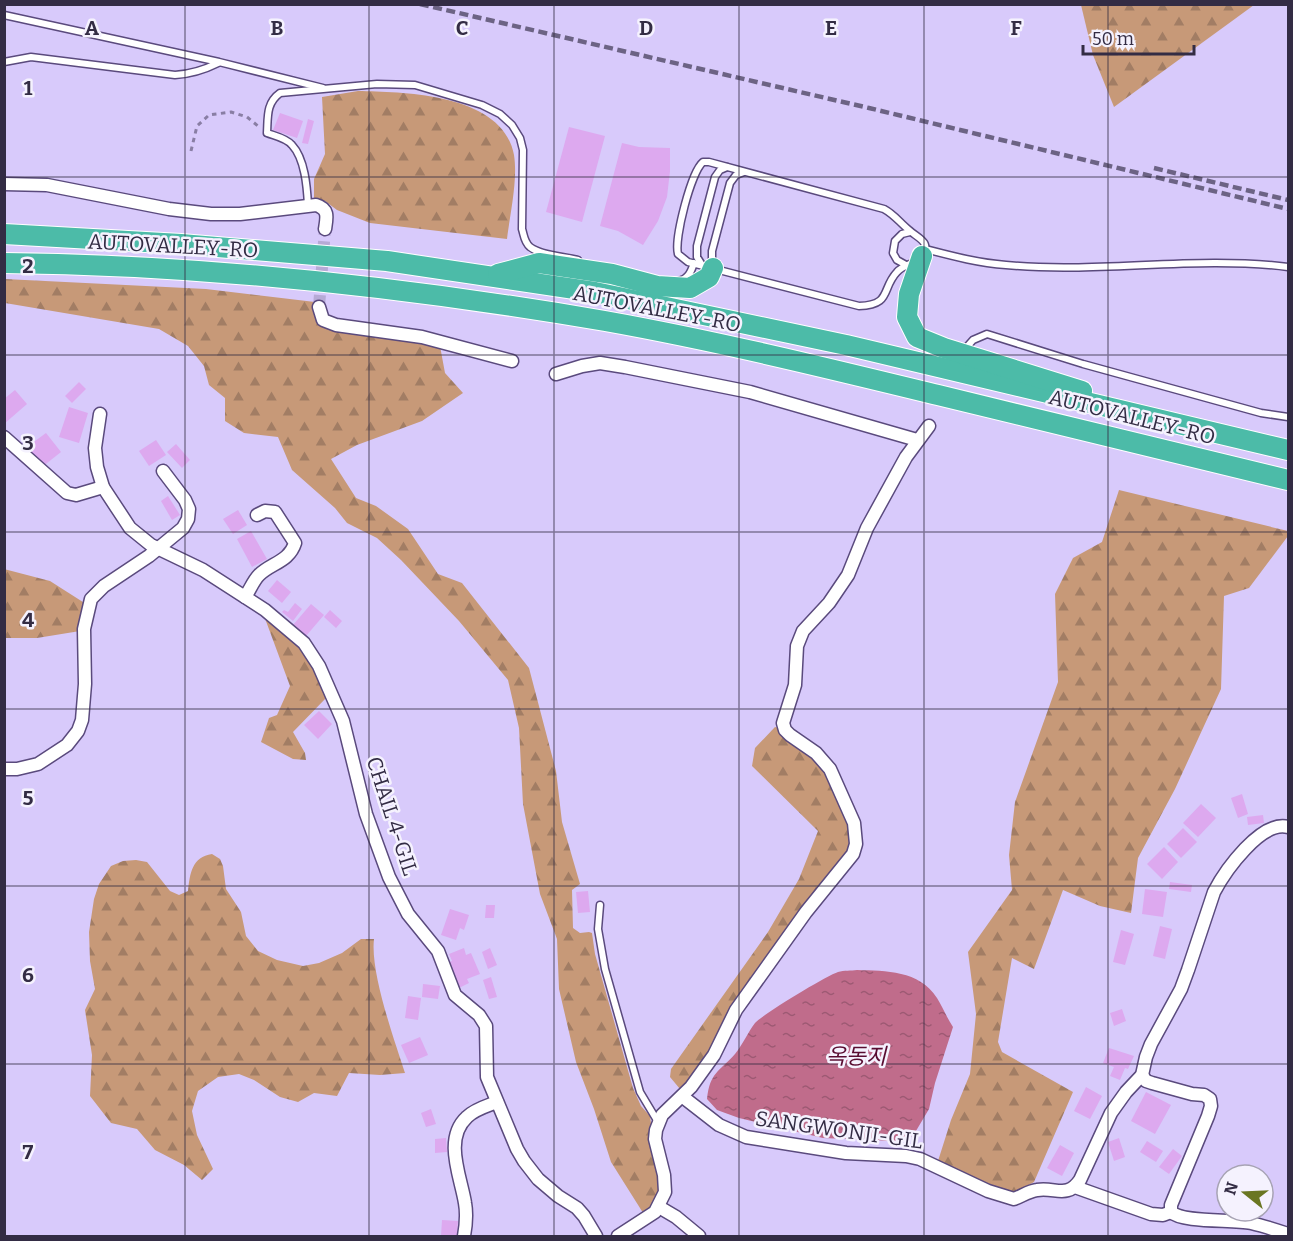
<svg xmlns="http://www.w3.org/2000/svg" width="1293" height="1241" viewBox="0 0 1293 1241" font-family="Bitter,'Noto Sans KR',serif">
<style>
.forest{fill:url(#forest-firs)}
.water{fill:url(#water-ripples)}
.building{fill:#dda9ef}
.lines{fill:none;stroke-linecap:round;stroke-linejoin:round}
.minor-tunnel{stroke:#b7aad6;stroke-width:12;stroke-dasharray:12 6;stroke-linecap:butt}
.service-casing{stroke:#5a4a7d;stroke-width:9}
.minor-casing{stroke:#5a4a7d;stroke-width:15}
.trunk-casing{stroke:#fff;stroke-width:22}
.path{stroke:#897ea4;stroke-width:3;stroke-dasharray:4.5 4.5;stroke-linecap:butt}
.service{stroke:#fff;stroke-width:6}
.minor{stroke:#fff;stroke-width:12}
.trunk{stroke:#4cbba8;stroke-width:20}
.rail{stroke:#6c6384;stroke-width:4.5;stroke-dasharray:9 4.5;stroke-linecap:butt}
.grid{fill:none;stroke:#332c44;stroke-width:1.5;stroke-opacity:0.55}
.labels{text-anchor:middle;stroke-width:5;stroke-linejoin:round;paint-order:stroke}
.street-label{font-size:21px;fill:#332c44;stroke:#f5f2fe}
.water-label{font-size:22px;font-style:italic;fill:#590c31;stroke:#f5f2fe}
.grid-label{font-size:20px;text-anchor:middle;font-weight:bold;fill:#332c44;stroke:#f5f2fe;stroke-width:5;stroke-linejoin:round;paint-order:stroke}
</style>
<defs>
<pattern id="forest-firs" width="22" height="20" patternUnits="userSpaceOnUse" patternTransform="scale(1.5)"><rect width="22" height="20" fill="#c79978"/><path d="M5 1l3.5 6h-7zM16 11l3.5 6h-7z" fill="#a27d64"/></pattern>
<pattern id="water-ripples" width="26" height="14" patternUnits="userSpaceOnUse" patternTransform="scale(1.5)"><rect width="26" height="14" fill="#c06c8b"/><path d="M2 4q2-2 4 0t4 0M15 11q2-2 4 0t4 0" fill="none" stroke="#9d5973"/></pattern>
</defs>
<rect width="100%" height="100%" fill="#d8cafb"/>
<!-- forest -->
<g class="forest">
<polygon points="1081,5 1081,4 1254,5 1114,107 1093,55"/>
<path d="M 358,91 C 406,92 503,94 514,155 C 518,180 510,214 507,239 L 370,223 L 337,210 L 325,201 L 314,200 L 314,179 L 325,154 L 322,97 Z"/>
<polygon points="5,279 206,289 315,302 316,312 368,333 440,346 445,373 463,393 422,421 357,445 331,459 356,498 376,506 408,529 438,574 462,583 529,668 556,771 562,822 580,884 572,890 573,928 580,933 589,932 592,933 595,954 633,1088 641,1106 650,1116 661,1194 645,1216 611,1162 594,1109 576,1062 559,989 557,939 540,894 523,804 519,728 508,680 459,621 401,560 377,538 347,523 335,508 292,470 278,437 244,433 225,421 225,398 209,385 204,366 188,346 159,329 5,303"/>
<polygon points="1119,490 1288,531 1288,536 1249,588 1224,596 1221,689 1175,789 1138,858 1131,913 1100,906 1063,890 1034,969 1012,958 998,1042 1002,1052 1073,1092 1034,1182 1014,1193 990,1186 938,1161 951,1120 970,1074 976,1014 968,952 1012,890 1009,855 1015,802 1058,682 1055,594 1073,558 1102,542"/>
<polygon points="4,569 50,581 86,604 80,631 37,638 5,638"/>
<polygon points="263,613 296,642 314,667 326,698 293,732 305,753 306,760 293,759 261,742 269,718 277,715 290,686"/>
<polygon points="775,727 783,729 820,762 851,825 850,853 685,1090 680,1089 670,1077 671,1069 768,932 799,879 818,831 752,766 755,748"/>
<path d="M 212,854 L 220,859 L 223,866 L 226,889 L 241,912 L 246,936 L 258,951 L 277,960 L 303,966 L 319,963 L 342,953 L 361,939 L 374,939 C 370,972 394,1039 405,1073 L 380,1075 L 349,1073 L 337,1096 L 314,1093 L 298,1102 L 280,1097 L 254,1080 L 239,1074 L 218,1077 L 198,1091 L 192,1111 L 197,1135 L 213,1169 L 202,1180 L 184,1165 L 155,1150 L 137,1129 L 111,1123 L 90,1096 L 92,1055 L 85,1010 L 95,989 L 90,961 L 89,932 L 94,899 L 99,884 L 111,866 L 123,861 L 136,860 L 147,862 L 170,891 L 179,895 L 188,891 C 190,873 192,857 212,854 Z"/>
</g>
<!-- water -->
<path class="water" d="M 857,970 C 886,971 919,970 937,998 C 943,1008 947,1018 953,1027 L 935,1083 L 929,1109 L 913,1136 L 894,1141 L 823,1138 L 739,1118 L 717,1110 L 707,1099 C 710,1072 719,1072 735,1054 C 743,1044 748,1032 755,1023 C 763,1014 826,976 838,972 C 844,970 851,971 857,970 Z"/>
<!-- building -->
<g class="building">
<polygon points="280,113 303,121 297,138 273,130"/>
<polygon points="308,119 314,121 308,144 302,143"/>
<polygon points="569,127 605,136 582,222 546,212"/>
<polygon points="622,143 639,147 670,148 670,171 667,197 658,221 643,245 618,231 600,226"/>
<polygon points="79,382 86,389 72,403 65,396"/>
<polygon points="15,390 27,404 4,424 4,399"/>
<polygon points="69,407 88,413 79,443 59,437"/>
<polygon points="46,433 61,452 42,467 27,447"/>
<polygon points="156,440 166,455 149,466 139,451"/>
<polygon points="176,444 190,460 182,468 167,452"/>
<polygon points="168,496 180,515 172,520 161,501"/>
<polygon points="238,510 247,525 233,534 223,519"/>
<polygon points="251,531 267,559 252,567 237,539"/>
<polygon points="277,580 291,592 282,603 268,591"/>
<polygon points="295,603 302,609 293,621 282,612 284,610 288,612"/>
<polygon points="311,604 324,615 306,636 293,625"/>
<polygon points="330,610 342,621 336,628 324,617"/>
<polygon points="319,711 332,724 318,739 304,725"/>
<polygon points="1242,794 1248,814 1238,818 1231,798"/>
<polygon points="1201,804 1216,818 1198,837 1183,823"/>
<polygon points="1263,815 1264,823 1248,825 1247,817"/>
<polygon points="1183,828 1197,842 1181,858 1167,844"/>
<polygon points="1164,847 1178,862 1162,879 1147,864"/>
<polygon points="1170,882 1192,885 1191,892 1169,889"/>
<polygon points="1145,889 1167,892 1163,917 1142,914"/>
<polygon points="588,891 590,912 578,913 576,892"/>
<polygon points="486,905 495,905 494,918 485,918"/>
<polygon points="450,909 469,915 464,930 460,928 456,940 441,935"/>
<polygon points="1160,926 1172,929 1165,959 1153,956"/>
<polygon points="1121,930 1134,934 1125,965 1113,962"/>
<polygon points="464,948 466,955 471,953 480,974 467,979 469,983 457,989 446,963 452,961 449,954"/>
<polygon points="490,948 497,965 488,969 482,952"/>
<polygon points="491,977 497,997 489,999 483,980"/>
<polygon points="423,984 440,986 438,999 422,997"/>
<polygon points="408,996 421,998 418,1020 405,1018"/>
<polygon points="1122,1009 1126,1021 1114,1026 1110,1013"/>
<polygon points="420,1037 428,1055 409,1063 401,1045"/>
<polygon points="1109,1048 1134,1056 1128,1069 1125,1068 1120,1080 1110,1076 1114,1067 1103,1063"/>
<polygon points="1086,1087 1102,1096 1090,1119 1074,1111"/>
<polygon points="1146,1092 1171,1105 1155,1134 1131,1121"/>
<polygon points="431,1109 436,1124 426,1127 421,1113"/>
<polygon points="446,1138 447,1152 435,1153 435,1139"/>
<polygon points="1119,1138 1125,1157 1114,1161 1108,1142"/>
<polygon points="1147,1141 1163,1151 1156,1162 1140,1152"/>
<polygon points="1060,1145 1074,1153 1062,1176 1047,1168"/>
<polygon points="1173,1149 1182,1156 1169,1174 1159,1167"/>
<polygon points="442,1220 458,1221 457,1236 441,1236"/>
</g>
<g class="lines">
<!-- minor-tunnel -->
<polyline class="minor-tunnel" points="319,307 325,229"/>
<defs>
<g id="service">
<polyline points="4,15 219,62 323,88"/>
<path d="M 4,62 L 31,57 L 175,75 C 191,74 204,70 218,63"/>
<path d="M 703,162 L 709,162 L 884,209 C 895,215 900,223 909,230 C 917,238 934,242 920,258 C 913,265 904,264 897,272 C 881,289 892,305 859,306 L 688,262 L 678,254 C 674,239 691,172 703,162 Z"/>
<path d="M 308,205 C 307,187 305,159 292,145 C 286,138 275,136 267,133 C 268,117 266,103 280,93 L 377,84 L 415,85 L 482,105 L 500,114 L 512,125 L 520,138 L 523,150 L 522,229 C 524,235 524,242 530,247 C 542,256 564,256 578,260"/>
<path d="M 925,249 C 952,256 978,263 1006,265 C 1099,274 1195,255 1288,267"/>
<polyline points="702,265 697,257 697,246 715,177 720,170 727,167"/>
<polyline points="715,265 712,258 712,251 730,183 736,175 744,172"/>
<polyline points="906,265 897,260 893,253 895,241 902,234 910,232"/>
<path d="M 679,281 C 688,279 691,272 694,263"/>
<polyline points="965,349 973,340 987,334 1083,364 1261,413 1288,417"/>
<polyline points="600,905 598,929 605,969 640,1092 658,1122"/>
</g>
<g id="minor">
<path d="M 4,184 L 47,185 L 169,209 L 211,214 L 240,214 L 316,205 C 329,209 327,217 325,229"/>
<polyline points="319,307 323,320 336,325 422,337 512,361"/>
<polyline points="556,374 582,366 600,363 625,367 750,392 917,440"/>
<polyline points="100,414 95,448 97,467 103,487 130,528 151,545 203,570 265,610 304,643 319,666 343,721 366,814 389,877 408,914 438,951 455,995 479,1015 486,1026 487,1077 517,1149 524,1161 538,1179 558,1196 577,1208 584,1216 596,1236"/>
<polyline points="4,437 67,493 76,495 103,487"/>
<path d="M 245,597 C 250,590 253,581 259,575 C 271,563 289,562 295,543 L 275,512 L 265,511 L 257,515"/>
<polyline points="4,769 17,769 38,764 67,745 78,731 82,720 85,684 84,629 91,599 104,586 149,556 183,528 188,519 189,509 185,500 163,471"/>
<path d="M 1142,1075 L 1146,1081 L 1152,1083 L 1192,1094 L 1204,1095 L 1210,1099 L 1211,1106 L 1208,1116 L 1171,1205 L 1171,1212 C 1183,1223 1233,1219 1251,1223 C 1264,1226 1276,1230 1288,1234"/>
<path d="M 683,1097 L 719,1125 L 746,1137 L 846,1153 L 906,1156 L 920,1159 L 988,1191 L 1014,1199 C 1022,1196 1029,1191 1037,1190 C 1056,1187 1067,1199 1080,1180 L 1111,1113 L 1126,1092 L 1142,1075 L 1146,1057 L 1151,1044 L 1181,989 L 1188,970 L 1214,892 C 1225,871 1261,820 1288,827"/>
<polyline points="1075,1187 1151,1214 1163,1215 1171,1212"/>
<polyline points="659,1207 676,1217 699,1236"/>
<path d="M 464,1236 C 466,1225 467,1214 465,1203 C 461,1177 443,1139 467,1117 C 475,1109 487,1106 497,1102"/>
<polyline points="618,1236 655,1212 665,1192 664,1175 655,1139 656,1130 662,1115 691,1087 714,1055 736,1010 806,912 853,854 856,844 854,823 830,769 816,753 790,735 785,730 783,723 795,685 797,646 803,631 829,603 848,575 867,528 906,457 929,426"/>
</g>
<g id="trunk">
<polyline points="4,234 181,244 387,261 595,292 846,345 1288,450"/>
<polyline points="922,256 909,294 907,317 917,337 944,348 1082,391"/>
<path d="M 4,263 C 206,265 406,287 605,321 C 717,341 827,368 938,395 C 1055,423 1171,452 1288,480"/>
<polyline points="498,274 539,263 612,274 657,286 690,288 709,277 713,268"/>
</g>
</defs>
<!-- service casing -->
<use href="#service" class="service-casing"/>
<!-- minor casing -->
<use href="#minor" class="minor-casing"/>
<!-- trunk casing -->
<use href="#trunk" class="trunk-casing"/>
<!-- path -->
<polyline class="path" points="191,151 197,126 209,115 231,112 247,117 258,126"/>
<!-- service -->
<use href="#service" class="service"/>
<!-- minor -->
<use href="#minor" class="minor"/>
<!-- trunk -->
<use href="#trunk" class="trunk"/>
<!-- rail -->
<g class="rail">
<polyline points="420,4 869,108 1288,209"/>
<polyline points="1154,168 1288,200"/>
</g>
</g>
<!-- grid -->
<path class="grid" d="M 185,4 L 185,1236M 369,4 L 369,1236M 554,4 L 554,1236M 739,4 L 739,1236M 924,4 L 924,1236M 1108,4 L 1108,1236M 4,177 L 1288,177M 4,355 L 1288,355M 4,532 L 1288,532M 4,709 L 1288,709M 4,886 L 1288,886M 4,1064 L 1288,1064"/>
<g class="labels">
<!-- street labels -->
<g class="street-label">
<text transform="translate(173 246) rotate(3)" y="7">AUTOVALLEY-RO</text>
<text transform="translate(657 309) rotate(11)" y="7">AUTOVALLEY-RO</text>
<text transform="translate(1132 417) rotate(14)" y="7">AUTOVALLEY-RO</text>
<text transform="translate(392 816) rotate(72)" y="7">CHAIL 4-GIL</text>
<text transform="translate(839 1130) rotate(8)" y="7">SANGWONJI-GIL</text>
</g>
<!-- water labels -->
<g class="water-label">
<text x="856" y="1064">옥동지</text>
</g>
</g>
<g class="grid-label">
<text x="92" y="35">A</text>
<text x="277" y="35">B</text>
<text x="462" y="35">C</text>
<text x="646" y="35">D</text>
<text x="831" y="35">E</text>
<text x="1016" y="35">F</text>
<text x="28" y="95">1</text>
<text x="28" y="273">2</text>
<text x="28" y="450">3</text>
<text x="28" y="627">4</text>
<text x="28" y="805">5</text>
<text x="28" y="982">6</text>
<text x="28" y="1159">7</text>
</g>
<!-- border -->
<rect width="1293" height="1241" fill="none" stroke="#332c44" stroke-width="12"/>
<!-- north arrow -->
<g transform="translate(1245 1193) rotate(288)"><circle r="28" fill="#f5f2fe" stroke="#a7a3b4" stroke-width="1.5"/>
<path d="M0-4.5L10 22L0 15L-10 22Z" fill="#6a7622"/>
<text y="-9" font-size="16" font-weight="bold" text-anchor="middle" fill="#332c44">N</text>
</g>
<!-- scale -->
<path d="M1083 45v9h111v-9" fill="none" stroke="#332c44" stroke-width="3"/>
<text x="1092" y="45" font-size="18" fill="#332c44" stroke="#f5f2fe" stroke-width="4.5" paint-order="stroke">50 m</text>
</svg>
